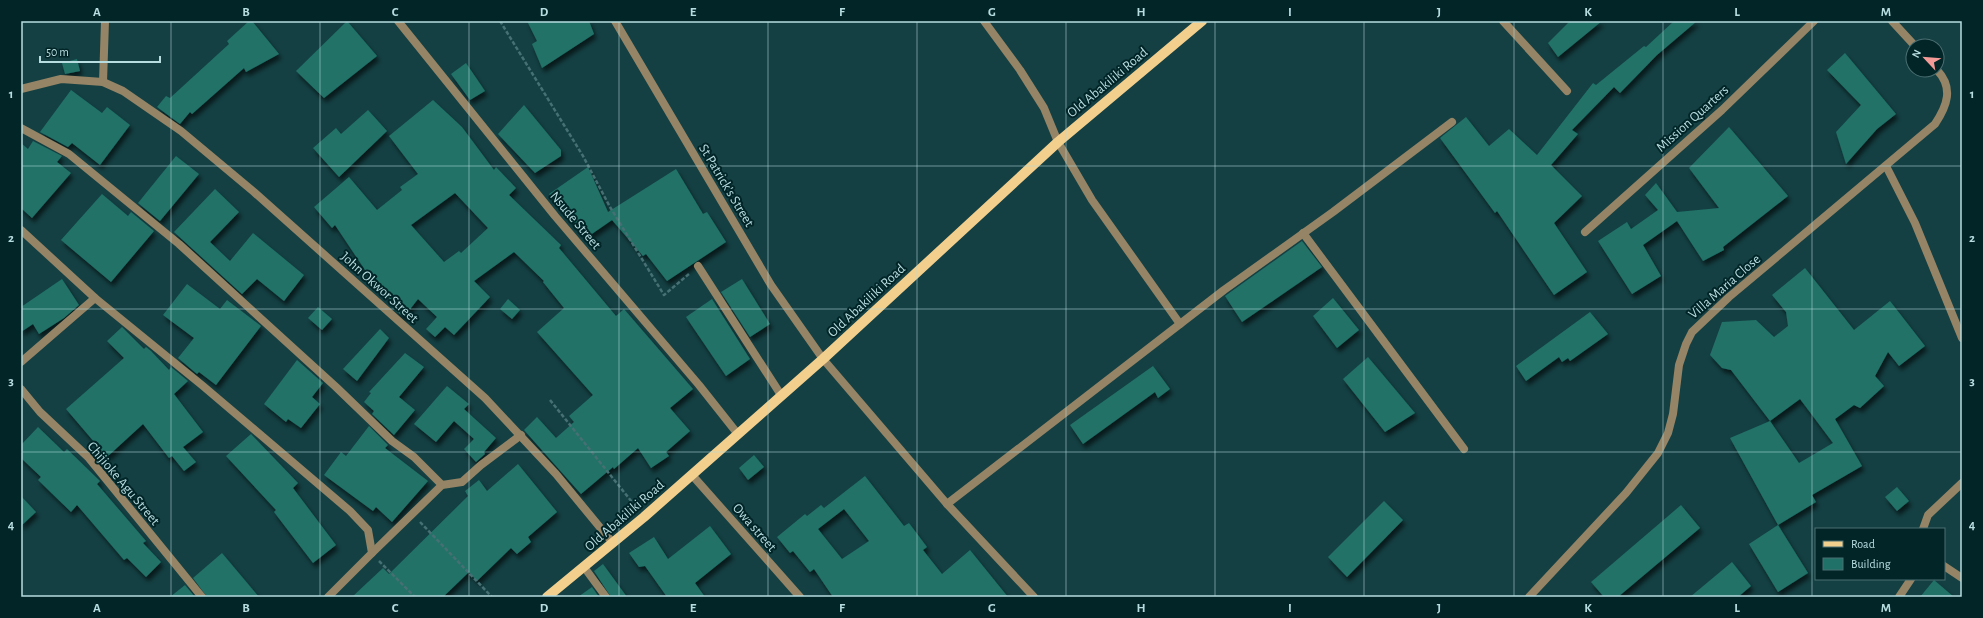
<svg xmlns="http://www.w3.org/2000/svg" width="1983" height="618" viewBox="0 0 1983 618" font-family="'Alegreya Sans',sans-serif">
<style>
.building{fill:#207268;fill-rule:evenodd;filter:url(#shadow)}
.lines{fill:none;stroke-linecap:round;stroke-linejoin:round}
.path{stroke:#467073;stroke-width:2.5;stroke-dasharray:4 2;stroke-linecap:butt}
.minor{stroke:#958465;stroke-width:8}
.primary{stroke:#f2cf8d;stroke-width:10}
.grid{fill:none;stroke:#b8dde0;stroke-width:1;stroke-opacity:0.55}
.labels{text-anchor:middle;stroke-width:4;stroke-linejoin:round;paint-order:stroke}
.street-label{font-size:14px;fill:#b8dde0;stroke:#022528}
.neatline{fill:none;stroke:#b8dde0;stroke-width:1.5}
.grid-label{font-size:13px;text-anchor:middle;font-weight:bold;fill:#b8dde0}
</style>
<defs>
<filter id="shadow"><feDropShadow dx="2.5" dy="4.5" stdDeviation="2" flood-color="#0009"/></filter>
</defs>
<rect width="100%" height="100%" fill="#144043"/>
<!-- building -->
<g class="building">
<polygon points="249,21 252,21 279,54 246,72 244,68 192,114 190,112 180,124 157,107 166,96 170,98 229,44 227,41"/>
<polygon points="347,21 377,56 324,98 296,71"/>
<polygon points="527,21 589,21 594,34 542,68 532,44 537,41"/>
<polygon points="1570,21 1602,21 1558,57 1548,43"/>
<polygon points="1674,21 1697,21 1657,55 1620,93 1614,87 1572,130 1578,134 1551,165 1582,196 1554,223 1587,272 1554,295 1497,211 1495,213 1440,138 1466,117 1489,146 1509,129 1537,155 1593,83 1596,85 1644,46 1646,47"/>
<polygon points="1845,53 1896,114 1877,129 1846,164 1836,132 1861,105 1827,70"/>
<polygon points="77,59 80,71 65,74 62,63"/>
<polygon points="466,63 485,91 470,100 451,74"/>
<polygon points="71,90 102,113 107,107 130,125 100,165 72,143 68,147 40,132"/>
<path d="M 433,100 L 462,127 L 494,170 L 496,167 L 516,188 L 509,195 L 561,245 L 559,248 L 616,316 L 624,309 L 693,389 L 670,408 L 690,431 L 666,452 L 669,456 L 651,468 L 638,448 L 614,469 L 613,467 L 581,494 L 524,430 L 537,417 L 556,438 L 574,422 L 569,416 L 593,395 L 537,332 L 564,308 L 543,282 L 544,281 L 514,252 L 474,281 L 490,297 L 454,335 L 445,327 L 435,337 L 426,329 L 437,317 L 418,299 L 404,317 L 396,311 L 396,306 L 369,276 L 335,225 L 332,228 L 314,207 L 349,177 L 377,210 L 402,190 L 400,187 L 418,174 L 389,136 ZM 455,193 L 488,228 L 461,253 L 459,251 L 444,262 L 411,225 Z"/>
<polygon points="524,105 561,150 561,156 535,173 498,134"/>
<polygon points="368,110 387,131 339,177 313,148 336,128 341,134"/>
<polygon points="1729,127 1788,196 1723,247 1724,250 1703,261 1677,221 1643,245 1661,276 1632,294 1598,241 1627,222 1631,229 1658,210 1645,195 1656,183 1677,212 1719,208 1689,168"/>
<polygon points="33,141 62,156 57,162 71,173 32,218 21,208 21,143 28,149"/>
<polygon points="176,156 199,174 160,221 138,203"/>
<polygon points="588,167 608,212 676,169 703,214 707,212 726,242 667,281 646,254 643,256 612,220 586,238 549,194"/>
<polygon points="215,189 239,212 210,242 230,261 253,233 304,275 284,301 257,279 242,294 174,232"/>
<polygon points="102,194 128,216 131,212 154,231 111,282 61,240"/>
<polygon points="1302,241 1322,267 1242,322 1225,296"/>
<path d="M 1805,268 L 1854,330 L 1890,301 L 1925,346 L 1899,366 L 1888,352 L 1875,376 L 1884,386 L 1860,408 L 1854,405 L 1835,419 L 1862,466 L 1812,495 L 1816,502 L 1778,525 L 1730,438 L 1770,421 L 1731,370 L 1722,368 L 1710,355 L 1722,322 L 1756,320 L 1774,337 L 1788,326 L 1786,312 L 1772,295 ZM 1800,399 L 1833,443 L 1799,463 L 1770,421 Z"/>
<polygon points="62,279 79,305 64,318 39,334 33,324 21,332 21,307"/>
<polygon points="742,279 770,324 750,337 721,292"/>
<polygon points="187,284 220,309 227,300 261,326 216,385 199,372 197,374 178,358 194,338 163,315"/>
<polygon points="1333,298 1359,330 1337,348 1313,316"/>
<polygon points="508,299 520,310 512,319 500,309"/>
<polygon points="712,299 750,359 726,376 686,317"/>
<polygon points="318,307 332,319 322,330 308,318"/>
<polygon points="1590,312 1608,334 1570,361 1568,358 1562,362 1559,357 1526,381 1516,366"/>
<polygon points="122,327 144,349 146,347 151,351 169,370 171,367 188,381 174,394 203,432 183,447 196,462 184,471 172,456 169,458 143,424 107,457 66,409 124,358 107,341"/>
<polygon points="380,329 389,338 357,381 343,369"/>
<polygon points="405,353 424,367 399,397 415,410 394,435 372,414 374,411 364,402 371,393 369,392"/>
<polygon points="1368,357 1415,413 1385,432 1343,379"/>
<polygon points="297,360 323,383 312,397 320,404 301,428 288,419 286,422 264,404"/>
<polygon points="1153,366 1170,389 1158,398 1155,392 1083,444 1070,425"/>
<polygon points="447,386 469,404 464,409 496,438 484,452 485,454 476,462 464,449 474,439 454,421 436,442 414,424"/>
<polygon points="369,426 388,445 385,448 428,481 392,522 376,507 373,511 324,475 341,452 346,456"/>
<polygon points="38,427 64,452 67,449 99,480 100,481 97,484 146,541 143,543 161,562 146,577 127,558 124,560 77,505 71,512 38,480 41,477 21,458 21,445"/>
<polygon points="251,434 298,483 293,488 336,545 313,563 274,512 276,510 226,456"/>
<polygon points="754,455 764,467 748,480 739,468"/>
<polygon points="518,464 557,512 528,537 531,542 517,554 511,548 477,581 469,572 443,597 352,597 383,568 389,574 468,496 465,491 479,480 487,491"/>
<path d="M 865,476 L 904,526 L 909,523 L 927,547 L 923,550 L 942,574 L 970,550 L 1008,597 L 833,597 L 814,569 L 810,572 L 793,551 L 790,553 L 777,537 L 805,514 L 807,516 L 821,505 L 824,508 ZM 844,509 L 869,541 L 842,559 L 818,529 Z"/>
<polygon points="1897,487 1909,501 1897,511 1885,497"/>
<polygon points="21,496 36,512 21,526"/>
<polygon points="1384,501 1403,520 1347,577 1328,557"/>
<polygon points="1681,505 1700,528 1618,597 1604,597 1591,582"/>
<polygon points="1778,525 1808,573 1778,592 1749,544"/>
<polygon points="710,526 731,554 695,583 705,597 667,597 645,566 639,567 629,553 654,537 668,559"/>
<polygon points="222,553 259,597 207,597 193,578"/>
<polygon points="1732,562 1751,586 1738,597 1690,597"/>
<polygon points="603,564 627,597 611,597 594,571"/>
<polygon points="1934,580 1954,597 1920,597"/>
<polygon points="185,585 195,597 170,597"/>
<polygon points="592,587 599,597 578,597"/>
</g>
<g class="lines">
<!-- path -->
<g class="path">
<polyline points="500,21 583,156 610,207 664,295 689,274"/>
<polyline points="550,400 636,507"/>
<polyline points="420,522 492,597"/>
<polyline points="379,561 415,597"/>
</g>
<!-- minor -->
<g class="minor">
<polyline points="398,21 555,216 699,385 737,433"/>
<polyline points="615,21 771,285 823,359 947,504 1034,597"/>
<polyline points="984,21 1020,70 1044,108 1058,142 1092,200 1180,324"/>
<polyline points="1503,21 1567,91"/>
<polyline points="1892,21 1915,46"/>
<polyline points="103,82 105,21"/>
<polyline points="21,89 61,79 103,82 123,91 181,131 254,192 485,398 556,474 612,542"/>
<polyline points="21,128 69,154 179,244 336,387 392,441 414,457 442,485"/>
<polyline points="1886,166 1915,223 1962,338"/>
<polyline points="21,230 95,298 203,386 350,511 368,530 372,553 328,597"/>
<polyline points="1585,232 1722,110 1814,21"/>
<polyline points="1303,233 1464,449"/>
<polyline points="698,266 781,395"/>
<polyline points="21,362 95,298"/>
<polyline points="21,389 40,412 88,457 202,597"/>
<polyline points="692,475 800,597"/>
<polyline points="947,504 1224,290 1333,212 1452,122"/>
<polyline points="1923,529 1928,515 1962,483"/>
<polyline points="372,553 442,485 462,482 481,465 521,435"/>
<polyline points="1944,566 1962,578"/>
<polyline points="584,567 606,597"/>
<path d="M 1529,597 L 1626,493 L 1658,453 L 1668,433 L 1673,414 L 1679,365 L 1686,344 L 1692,332 L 1729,297 L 1935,124 C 1947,106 1954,88 1937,70"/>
<polyline points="1899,597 1911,579"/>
</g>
<!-- primary -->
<polyline class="primary" points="547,597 644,517 823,359 1058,142 1202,21"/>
</g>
<!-- grid -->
<path class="grid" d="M 171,21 L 171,597M 320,21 L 320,597M 469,21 L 469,597M 619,21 L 619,597M 768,21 L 768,597M 917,21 L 917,597M 1066,21 L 1066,597M 1215,21 L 1215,597M 1364,21 L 1364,597M 1514,21 L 1514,597M 1663,21 L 1663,597M 1812,21 L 1812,597M 21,166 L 1962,166M 21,309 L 1962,309M 21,452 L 1962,452"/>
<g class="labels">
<!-- street labels -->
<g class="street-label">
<text transform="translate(1107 82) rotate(-40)" y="5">Old Abakiliki Road</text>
<text transform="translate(1692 118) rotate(-42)" y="5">Mission Quarters</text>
<text transform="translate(727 185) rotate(59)" y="5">St Patrick's Street</text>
<text transform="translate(576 220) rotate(50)" y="5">Nsude Street</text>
<text transform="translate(1724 286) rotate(-41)" y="5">Villa Maria Close</text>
<text transform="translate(380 287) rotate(42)" y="5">John Okwor Street</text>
<text transform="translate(866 300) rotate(-43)" y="5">Old Abakiliki Road</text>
<text transform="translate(124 483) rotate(50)" y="5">Chijioke Agu Street</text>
<text transform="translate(624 515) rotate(-41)" y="5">Old Abakiliki Road</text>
<text transform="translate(755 527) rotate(49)" y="5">Owa street</text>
</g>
</g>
<!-- border -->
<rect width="1983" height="618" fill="none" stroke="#022528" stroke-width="44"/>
<!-- legend -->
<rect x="1815" y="528" width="130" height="52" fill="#022528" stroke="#4b6f72"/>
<rect x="1823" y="541" width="20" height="6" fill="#f2cf8d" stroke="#4b6f72"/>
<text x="1851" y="548" font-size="12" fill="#b8dde0">Road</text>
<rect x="1823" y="558" width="20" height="12" fill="#207268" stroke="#4b6f72"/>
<text x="1851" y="568" font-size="12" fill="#b8dde0">Building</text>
<!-- north arrow -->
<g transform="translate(1925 58) rotate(296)"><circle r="19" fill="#022528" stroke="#4b6f72"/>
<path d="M0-3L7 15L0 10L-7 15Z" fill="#f59b97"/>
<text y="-6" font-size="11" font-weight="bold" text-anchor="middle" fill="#b8dde0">N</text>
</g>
<!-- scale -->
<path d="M40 56v6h120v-6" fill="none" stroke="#b8dde0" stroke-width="2"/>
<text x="46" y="56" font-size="12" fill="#b8dde0" stroke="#022528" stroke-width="3" paint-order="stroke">50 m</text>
<rect x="22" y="22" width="1939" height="574" class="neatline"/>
<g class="grid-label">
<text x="97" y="16">A</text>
<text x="246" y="16">B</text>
<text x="395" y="16">C</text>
<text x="544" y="16">D</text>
<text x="693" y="16">E</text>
<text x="842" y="16">F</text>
<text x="992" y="16">G</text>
<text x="1141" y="16">H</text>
<text x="1290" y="16">I</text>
<text x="1439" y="16">J</text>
<text x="1588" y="16">K</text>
<text x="1737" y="16">L</text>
<text x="1886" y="16">M</text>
<text x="11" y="98">1</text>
<text x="1972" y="98">1</text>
<text x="11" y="242">2</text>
<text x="1972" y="242">2</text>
<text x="11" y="385">3</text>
<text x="1972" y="385">3</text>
<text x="11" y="529">4</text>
<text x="1972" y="529">4</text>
<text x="97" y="612">A</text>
<text x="246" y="612">B</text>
<text x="395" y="612">C</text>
<text x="544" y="612">D</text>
<text x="693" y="612">E</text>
<text x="842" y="612">F</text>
<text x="992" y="612">G</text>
<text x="1141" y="612">H</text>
<text x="1290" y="612">I</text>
<text x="1439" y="612">J</text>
<text x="1588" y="612">K</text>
<text x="1737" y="612">L</text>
<text x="1886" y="612">M</text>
</g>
</svg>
